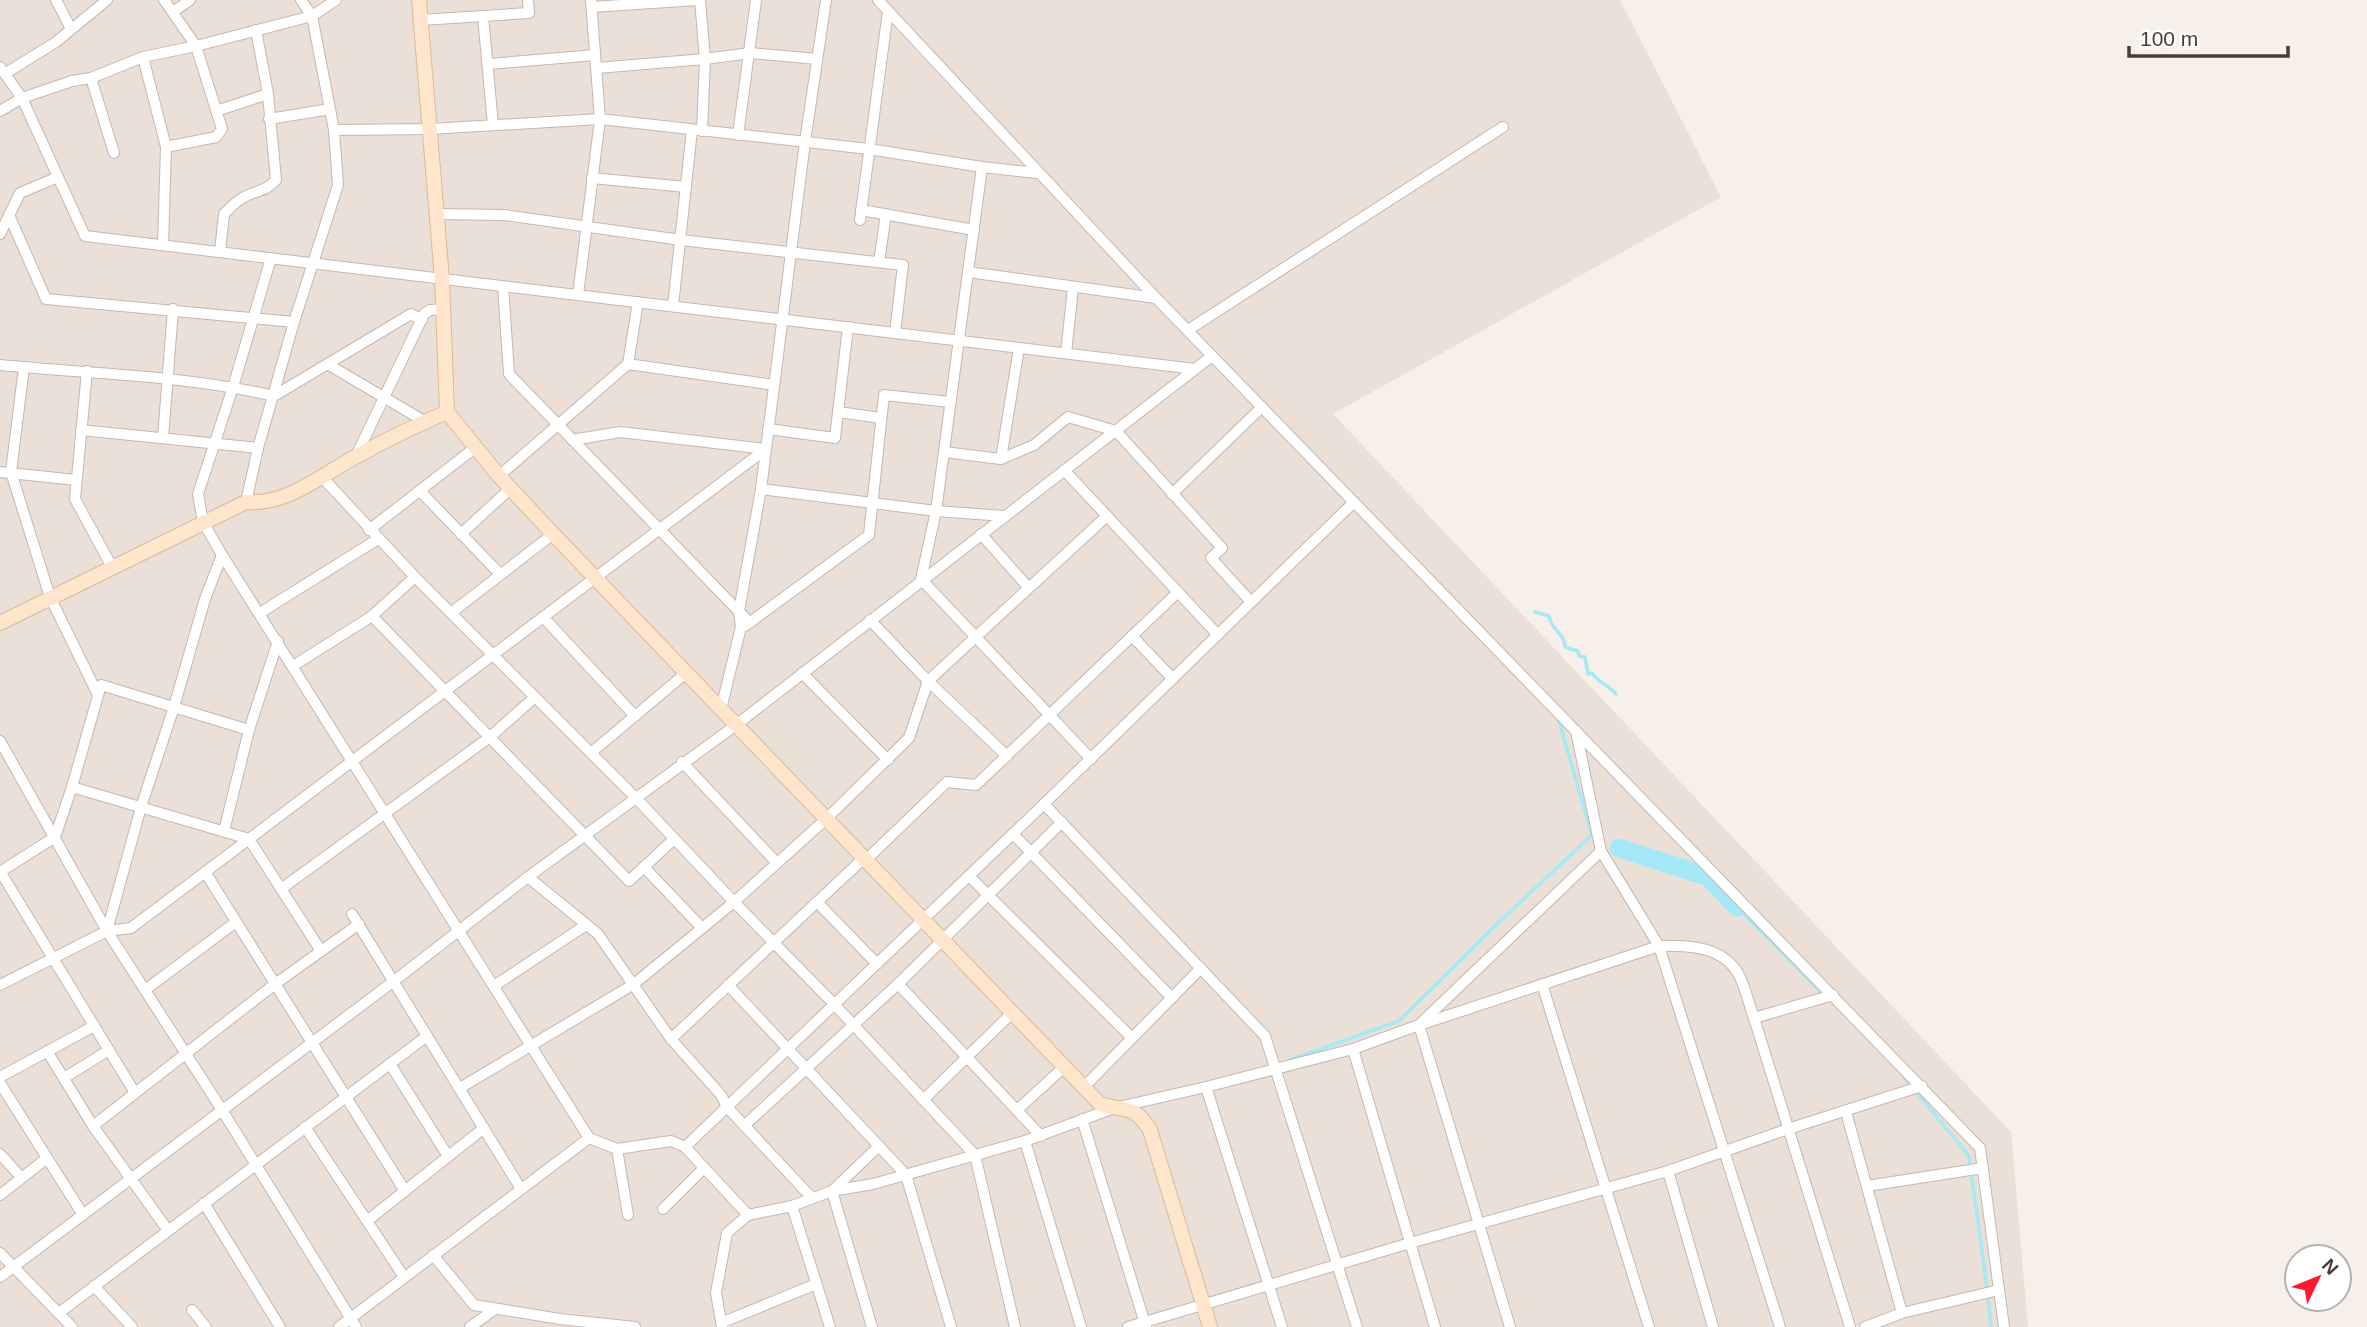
<svg xmlns="http://www.w3.org/2000/svg" width="2367" height="1327" viewBox="0 0 2367 1327" font-family="Helvetica,sans-serif">
<style>
.residential{fill:#eae0d8}
.lines{fill:none;stroke-linecap:round;stroke-linejoin:round}
.stream{stroke:#a4e9f5;stroke-width:3.5}
.river{stroke:#a4e9f5;stroke-width:19}
.street-casing{stroke:#c5b7af;stroke-width:12}
.secondary-casing{stroke:#dbb99a;stroke-width:16}
.street{stroke:#fff;stroke-width:10}
.secondary{stroke:#ffe5cb;stroke-width:14}
</style>
<rect width="100%" height="100%" fill="#f6efea"/>
<!-- residential -->
<polygon class="residential" points="0,0 1620,0 1721,197 1333,414 2011,1132 2028,1327 0,1327"/>
<g class="lines">
<!-- stream -->
<g class="stream">
<path d="M 1535,612 L 1549,616 C 1553,634 1564,631 1565,647 L 1578,651 L 1579,656 L 1585,657 L 1588,674 L 1592,673 C 1599,684 1610,685 1616,694"/>
<polyline points="1737,907 1823,994"/>
<polyline points="1290,1060 1399,1021 1497,924 1592,835 1559,721"/>
<polyline points="1904,1077 1969,1156 1987,1288"/>
<polyline points="1988,1298 1991,1327"/>
</g>
<!-- river -->
<polyline class="river" points="1619,848 1709,877 1737,907"/>
<defs>
<g id="street">
<polyline points="56,0 71,29"/>
<polyline points="164,0 196,46 222,129 216,137 166,147"/>
<polyline points="700,0 705,59 702,131"/>
<polyline points="878,0 1156,298 1980,1148 2004,1327"/>
<polyline points="592,7 697,0"/>
<polyline points="173,12 190,0"/>
<polyline points="483,16 493,125"/>
<polyline points="421,20 529,13 528,0"/>
<polyline points="143,57 166,147 163,245"/>
<polyline points="489,64 595,55"/>
<polyline points="0,67 22,98 85,236 1195,369"/>
<polyline points="597,68 705,59 750,53 817,59"/>
<polyline points="6,73 56,42 107,0"/>
<polyline points="91,78 114,153"/>
<polyline points="0,111 22,98 72,81 91,78 143,57 196,46 312,16 336,0"/>
<polyline points="216,111 268,94"/>
<polyline points="269,119 330,109"/>
<polyline points="334,130 430,129 600,119 869,149 982,167 1037,173"/>
<polyline points="738,135 756,0"/>
<polyline points="982,167 936,511 921,579 1091,759"/>
<polyline points="592,178 686,187"/>
<polyline points="861,210 974,230"/>
<polyline points="437,214 504,215 681,240 903,265 895,333"/>
<polyline points="9,215 46,299 294,322"/>
<polyline points="860,220 888,11"/>
<polyline points="0,234 20,193 58,177"/>
<path d="M 220,252 L 224,214 C 231,207 237,200 246,196 C 260,189 263,193 276,180 L 268,94 L 256,30"/>
<polyline points="271,258 233,387 198,494 203,522 222,555 589,1138 617,1149 671,1141 685,1147 748,1215"/>
<polyline points="879,262 886,214"/>
<polyline points="968,272 1156,298"/>
<polyline points="503,286 509,374 750,623"/>
<polyline points="578,295 600,119 591,0"/>
<polyline points="673,306 692,130"/>
<polyline points="1188,330 1503,127"/>
<polyline points="1066,353 1073,288"/>
<polyline points="628,364 774,385"/>
<path d="M 0,365 C 92,374 183,375 274,396 L 411,314 L 422,320"/>
<polyline points="329,365 424,421"/>
<polyline points="24,367 11,472 50,597 98,695"/>
<polyline points="87,371 75,499 112,567"/>
<polyline points="838,412 881,418"/>
<polyline points="768,429 835,438 848,327"/>
<polyline points="81,430 258,448"/>
<polyline points="163,438 173,309"/>
<polyline points="572,440 620,432 766,449"/>
<polyline points="944,452 1001,459 1034,445 1068,417 1116,431 1222,548 1211,558 1251,602"/>
<polyline points="356,456 424,314 430,310 443,309"/>
<polyline points="1001,459 1019,348"/>
<polyline points="1064,470 1218,635"/>
<polyline points="0,472 76,480"/>
<polyline points="499,476 628,364 638,302"/>
<polyline points="322,477 415,577 635,797 734,902 834,1004 975,1155 1015,1327"/>
<polyline points="761,489 936,511 1004,516"/>
<polyline points="420,491 500,574"/>
<polyline points="1172,494 1262,407"/>
<polyline points="246,502 258,448 294,322 338,185 334,130 312,16 301,0"/>
<polyline points="369,530 476,447"/>
<polyline points="461,534 511,488"/>
<polyline points="981,534 1028,587"/>
<polyline points="260,613 378,539"/>
<polyline points="451,613 553,534"/>
<polyline points="372,616 629,881 674,839"/>
<polyline points="543,617 635,716"/>
<polyline points="870,620 928,681 1007,756"/>
<polyline points="745,626 869,535 884,395 950,402"/>
<polyline points="1132,636 1173,679"/>
<polyline points="293,666 372,616 415,577"/>
<polyline points="802,673 888,760"/>
<polyline points="721,709 741,627 739,611 761,489 805,142 826,0"/>
<polyline points="1576,731 1601,851 1659,946 1780,1327"/>
<polyline points="0,741 107,931 222,1110 356,1327"/>
<polyline points="592,752 686,673"/>
<polyline points="682,762 777,863"/>
<polyline points="72,787 249,839 321,951"/>
<polyline points="1044,804 1265,1036 1357,1327"/>
<polyline points="224,831 249,730 278,641"/>
<polyline points="1013,834 1172,998"/>
<polyline points="866,860 947,782 976,785 1177,593"/>
<polyline points="644,867 702,928"/>
<polyline points="0,871 135,1093"/>
<polyline points="0,872 55,837 72,787 101,685 249,730"/>
<polyline points="205,872 405,1191"/>
<polyline points="969,876 1132,1038"/>
<polyline points="528,877 598,934 671,1039 721,1095 727,1107 812,1198"/>
<polyline points="281,889 490,737 535,697"/>
<polyline points="817,902 877,964"/>
<polyline points="352,914 521,1189"/>
<polyline points="107,931 141,807 174,707 205,599 222,555"/>
<polyline points="898,984 1041,1136"/>
<polyline points="1542,984 1649,1327"/>
<polyline points="0,985 107,931 131,928 766,449"/>
<polyline points="728,985 906,1175 951,1327"/>
<polyline points="494,986 586,925"/>
<polyline points="145,990 236,922"/>
<polyline points="1754,1018 1833,995"/>
<polyline points="1421,1023 1601,851"/>
<polyline points="1419,1025 1510,1327"/>
<polyline points="671,1039 864,858"/>
<polyline points="1353,1049 1435,1327"/>
<polyline points="47,1051 93,1126 167,1229"/>
<polyline points="390,1064 448,1156"/>
<polyline points="0,1077 94,1026"/>
<polyline points="64,1078 109,1050"/>
<polyline points="0,1083 83,1215"/>
<polyline points="1084,1087 1201,968"/>
<polyline points="1206,1087 1282,1327"/>
<polyline points="460,1088 634,984 734,902 826,819 909,738 928,681 1107,516"/>
<polyline points="923,1100 1012,1013"/>
<polyline points="1017,1110 1064,1067"/>
<polyline points="1846,1112 1902,1313"/>
<polyline points="1082,1119 1146,1327"/>
<polyline points="93,1126 275,984 359,924"/>
<polyline points="744,1126 898,984 1062,822"/>
<polyline points="305,1127 404,1277"/>
<polyline points="1025,1141 1081,1327"/>
<polyline points="685,1147 1044,804 1354,502"/>
<polyline points="617,1149 628,1215"/>
<polyline points="0,1154 21,1177"/>
<polyline points="1668,1171 1713,1327"/>
<polyline points="1867,1186 1983,1168"/>
<polyline points="0,1195 47,1158"/>
<polyline points="204,1203 280,1327"/>
<polyline points="792,1206 830,1327"/>
<polyline points="663,1209 704,1168"/>
<polyline points="367,1221 484,1128"/>
<polyline points="0,1253 72,1327"/>
<polyline points="433,1255 474,1305 560,1319 635,1327"/>
<polyline points="0,1277 394,981 528,877 736,725 1212,356"/>
<polyline points="94,1286 132,1327"/>
<polyline points="192,1310 206,1327"/>
<polyline points="59,1313 427,1036"/>
<polyline points="721,1323 816,1284"/>
<polyline points="339,1327 589,1138"/>
<polyline points="470,1327 495,1309"/>
<path d="M 722,1327 L 716,1293 L 727,1233 L 748,1215 L 792,1206 L 832,1191 L 873,1184 L 1025,1141 L 1114,1108 L 1206,1087 L 1353,1049 L 1419,1025 L 1659,946 C 1686,945 1719,946 1736,970 C 1744,981 1749,1005 1754,1018 L 1850,1327"/>
<polyline points="872,1327 832,1191 879,1146"/>
<polyline points="1128,1327 1410,1243 1668,1171 1788,1129 1922,1086"/>
<polyline points="1865,1327 1902,1313 1999,1290"/>
</g>
<g id="secondary">
<path d="M 419,0 L 442,279 L 447,412 L 499,476 L 553,534 L 1100,1104 C 1126,1112 1134,1104 1150,1130 L 1210,1327"/>
<path d="M 0,623 L 246,502 C 287,506 324,473 359,455 C 388,439 417,425 447,412"/>
</g>
</defs>
<!-- street casing -->
<use href="#street" class="street-casing"/>
<!-- secondary casing -->
<use href="#secondary" class="secondary-casing"/>
<!-- street -->
<use href="#street" class="street"/>
<!-- secondary -->
<use href="#secondary" class="secondary"/>
</g>
<!-- north arrow -->
<g transform="translate(2318 1278) rotate(47)"><circle r="33" fill="#ffffff" stroke="#b7b2af" stroke-width="2"/>
<path d="M0-5L12 26L0 18L-12 26Z" fill="#ff1832"/>
<text y="-10" font-size="19" font-weight="bold" text-anchor="middle" fill="#4b3e37">N</text>
</g>
<!-- scale -->
<path d="M2129 46v10h159v-10" fill="none" stroke="#4b3e37" stroke-width="3.5"/>
<text x="2140" y="46" font-size="21" fill="#4b3e37" stroke="#ffffff" stroke-width="5" paint-order="stroke">100 m</text>
</svg>
